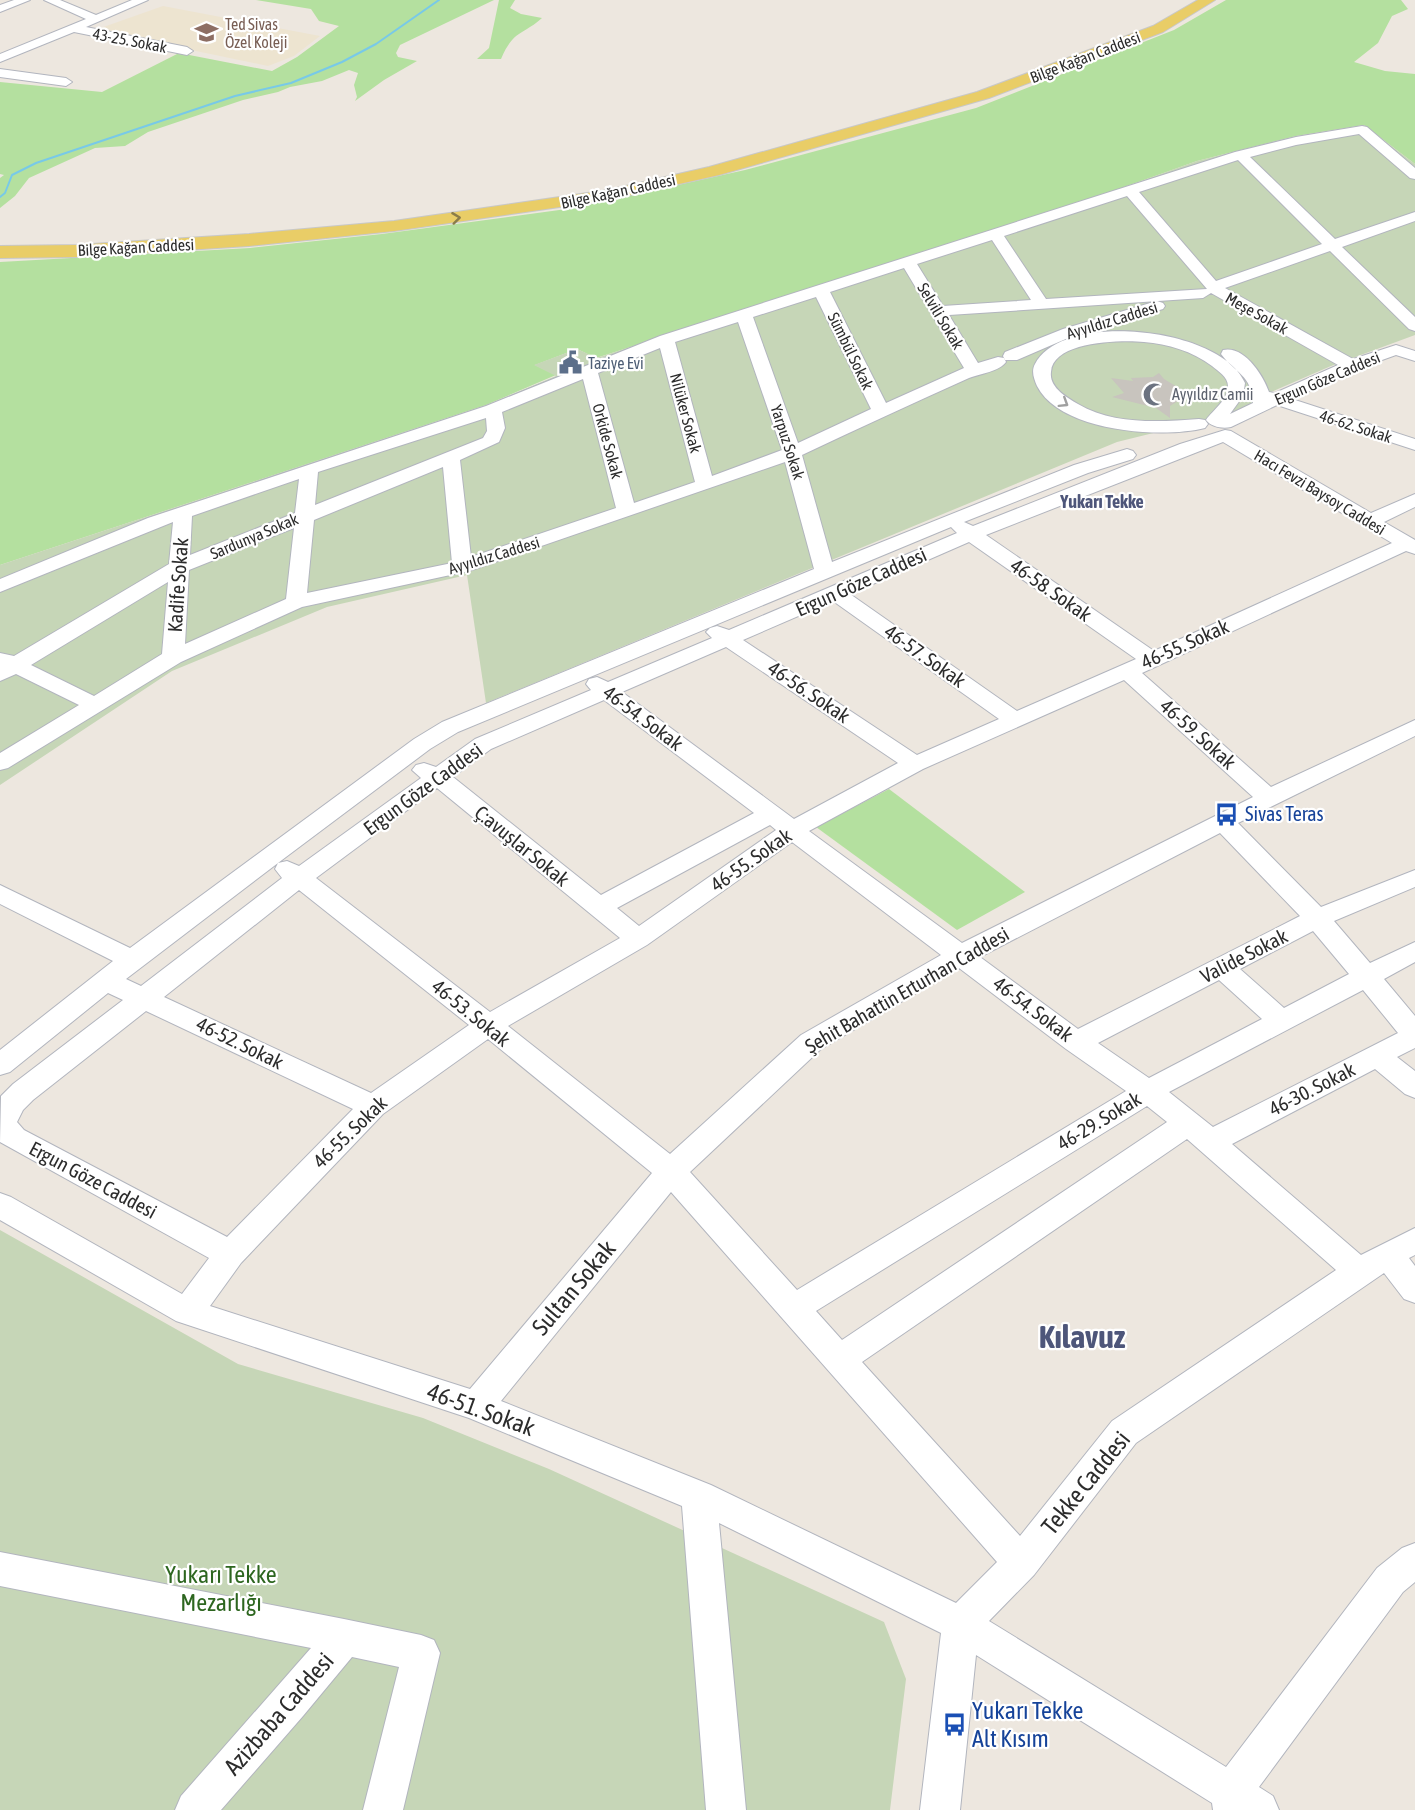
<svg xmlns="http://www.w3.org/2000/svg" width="1415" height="1810" viewBox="0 0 1415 1810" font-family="'Asap Condensed',sans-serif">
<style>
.education{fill:#ede4d0}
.green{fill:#b4e09f}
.cemetery{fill:#c6d6b7}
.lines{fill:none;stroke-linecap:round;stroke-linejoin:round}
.stream{stroke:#78c9e8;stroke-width:2}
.building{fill:#c8c4be}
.minor-casing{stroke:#b2b5be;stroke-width:2}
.major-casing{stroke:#c8c8c8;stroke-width:2}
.minor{fill:#fff;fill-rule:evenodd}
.major{fill:#e9cd67;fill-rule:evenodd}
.oneway{stroke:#8a7c4a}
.oneway2{stroke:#a0a0a0}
.labels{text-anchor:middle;stroke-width:4.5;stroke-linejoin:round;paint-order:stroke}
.far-education-label{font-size:16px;fill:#785e54;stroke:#fff;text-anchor:start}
.far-street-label{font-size:16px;fill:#2c2c2c;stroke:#fff}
.far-service-label{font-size:16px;fill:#4e5e75;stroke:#fff;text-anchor:start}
.far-worship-label{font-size:16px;fill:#5b616d;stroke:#fff;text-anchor:start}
.far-quarter-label{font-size:18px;font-weight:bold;fill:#4e567a;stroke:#fff}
.street-label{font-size:20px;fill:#2c2c2c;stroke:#fff}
.transit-label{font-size:20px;fill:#164399;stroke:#fff;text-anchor:start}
.near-street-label{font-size:24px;fill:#2c2c2c;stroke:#fff}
.near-park-label{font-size:24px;fill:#2d661f;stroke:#fff}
.near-transit-label{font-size:24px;fill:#164399;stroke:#fff;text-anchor:start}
.near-district-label{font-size:32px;font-weight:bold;fill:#4e567a;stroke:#fff}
</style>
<rect width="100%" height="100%" fill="#ede7df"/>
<!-- education -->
<polygon class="education" points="163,6 320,36 294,56 268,66 95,30"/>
<!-- green -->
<g class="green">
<polygon points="256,0 494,0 400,45 396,53 398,57 417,61 384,80 355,101 357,97 354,85 358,73 349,70 322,81 290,87 278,92 243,100 148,132 125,146 95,148 29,178 15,196 0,208 0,178 4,175 0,174 0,82 102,92 179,53 272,71 297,57 339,26 319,21 311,9"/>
<path d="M 499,0 L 515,0 L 510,8 L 521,14 L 542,18 C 522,36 514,29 501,59 L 477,59 L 489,48 Z"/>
<polygon points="1226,0 1401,0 1408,9 1392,16 1378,43 1354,62 1385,71 1415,74 1415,164 1364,125 1296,136 1197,161 1068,207 596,358 577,349 535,365 556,375 486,405 0,565 0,262 250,248 382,234 574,208 745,170 976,108 1174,30"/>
<polygon points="889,789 1025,892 957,930 816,827"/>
</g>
<!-- cemetery -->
<g class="cemetery">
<polygon points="1364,125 1415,164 1415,335 1331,366 1269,393 1238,412 1117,442 486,703 467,575 327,607 172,671 0,785 0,565 486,405 556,376 534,365 577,349 597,358 752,306 1068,207 1197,161 1296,136"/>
<polygon points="0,1230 238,1364 423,1418 549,1469 884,1622 906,1679 890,1810 0,1810"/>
</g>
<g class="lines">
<!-- stream -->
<polyline class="stream" points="0,197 5,193 12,175 36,163 235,96 291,83 342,62 376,44 439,0"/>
</g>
<!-- building -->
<polygon class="building" points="1159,373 1164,379 1189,394 1170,406 1170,418 1156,408 1112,397 1124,393 1111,378 1133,381 1131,378 1153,377"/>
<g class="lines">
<defs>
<g id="minor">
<polygon points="14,0 30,0 0,12 0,5"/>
<polygon points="44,0 60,0 96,15 132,0 148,0 86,27 187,47 193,51 187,55 74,32 0,62 0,54 86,19"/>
<polygon points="0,69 66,78 72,82 66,86 0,77"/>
<path d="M 1362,126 L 1367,127 L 1415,168 L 1415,179 L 1410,178 L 1359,134 L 1296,145 L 1250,157 L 1335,239 L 1415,212 L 1415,221 L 1342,247 L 1415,317 L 1415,331 L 1409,329 L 1330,251 L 1225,288 L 1353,359 L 1396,345 L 1415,351 L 1415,361 L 1396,355 L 1357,369 L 1292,399 L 1415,439 L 1415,450 L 1277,405 L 1231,427 C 1223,429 1211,427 1206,420 C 1213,410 1228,400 1228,386 C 1228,377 1218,371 1212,366 C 1192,351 1168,344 1144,342 C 1121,340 1053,341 1051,372 C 1049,387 1066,397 1078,404 C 1114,425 1159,422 1199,419 L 1205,420 L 1208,424 L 1205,428 C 1162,439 1060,432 1037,386 C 1034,379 1031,371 1035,364 C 1062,310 1222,327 1245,383 L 1243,396 L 1230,414 L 1253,403 C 1252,375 1235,373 1221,354 L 1223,350 C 1244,345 1263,375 1269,392 L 1275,393 L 1338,365 L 1211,293 L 1203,298 L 949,315 L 978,363 L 998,357 L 1004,358 L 1006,362 C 1000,371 980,374 969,378 C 913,403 857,429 802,455 L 832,562 L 1074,465 L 1127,449 L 1133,451 L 1136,455 L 1133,459 L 1088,473 L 964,522 L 973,526 L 1180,444 L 1225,430 L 1231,431 L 1371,513 L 1415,494 L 1415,507 L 1384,522 L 1415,540 L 1415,554 L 1406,551 L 1142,673 L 1271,787 L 1415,720 L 1415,736 L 1238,823 L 1321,907 L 1415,870 L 1415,887 L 1334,921 L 1370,963 L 1415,942 L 1415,962 L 1384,979 L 1415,1016 L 1415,1048 L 1397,1057 L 1415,1071 L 1415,1098 L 1405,1094 L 1375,1069 L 1232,1144 L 1361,1255 L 1415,1228 L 1415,1255 L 1409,1258 L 1415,1266 L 1415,1303 L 1404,1299 L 1384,1273 L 1136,1443 L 1034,1575 L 989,1621 L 1226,1767 L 1377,1568 L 1402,1548 L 1415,1543 L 1415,1582 L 1403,1592 L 1259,1787 L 1273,1796 L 1279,1810 L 1213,1810 L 1212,1803 L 976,1655 L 960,1810 L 920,1810 L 941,1633 L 719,1523 L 746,1810 L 706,1810 L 682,1506 L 469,1418 L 176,1321 L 0,1220 L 0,1193 L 11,1197 L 182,1294 L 209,1258 L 0,1142 L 1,1096 L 13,1084 L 123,1000 L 108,993 L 10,1072 L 0,1075 L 0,1050 L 113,961 L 0,904 L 0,885 L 130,948 L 414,739 L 442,722 L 814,569 L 785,462 L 469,571 L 302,607 L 181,662 L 8,768 L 0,770 L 0,753 L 79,705 L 16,674 L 0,681 L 0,653 L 14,656 L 169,564 L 173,522 L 0,592 L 0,579 L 148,518 L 486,406 L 660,336 L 1235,152 L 1296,137 ZM 1238,160 L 1322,244 L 1216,281 L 1139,192 ZM 1127,196 L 1207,289 L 1046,299 L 1004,236 ZM 992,240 L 1031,300 L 943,306 L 917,264 ZM 904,268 L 964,368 L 886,403 L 830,292 ZM 816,297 L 871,409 L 798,443 L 753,317 ZM 738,322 L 782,450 L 712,476 L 675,342 ZM 660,348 L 695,482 L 634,503 L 598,373 ZM 583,379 L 616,508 L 471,557 L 460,460 L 499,442 L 505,428 L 502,412 ZM 486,418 L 487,431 L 483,438 L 315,505 L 318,472 ZM 1223,442 L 1392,543 L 1154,651 L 986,535 ZM 443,467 L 452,563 L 307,593 L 314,520 ZM 299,479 L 295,513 L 190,555 L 192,516 ZM 951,527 L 957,533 L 729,630 L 717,626 L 710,628 L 706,632 L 712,638 L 608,682 L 597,677 L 589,679 L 586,684 L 591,690 L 475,739 L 436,767 L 424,763 L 416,765 L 412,770 L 421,778 L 299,866 L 287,861 L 278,863 L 430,749 L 458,732 ZM 294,528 L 286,599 L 185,644 L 189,570 ZM 969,542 L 1136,659 L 1017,711 L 850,594 ZM 168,582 L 162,654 L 94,696 L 31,665 ZM 833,601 L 999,719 L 917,755 L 743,640 ZM 726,647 L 898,763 L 794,819 L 622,692 ZM 1124,680 L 1253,797 L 962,943 L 809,831 L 923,769 ZM 604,700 L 754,813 L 601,895 L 453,777 L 491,749 ZM 437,788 L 620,938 L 490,1012 L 316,878 ZM 770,825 L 776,830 L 639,926 L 617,908 ZM 1220,833 L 1300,916 L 1078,1029 L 980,957 ZM 792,842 L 941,955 L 801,1035 L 670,1154 L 508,1026 L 647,945 ZM 278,863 L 275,869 L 282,878 L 141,986 L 126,979 ZM 299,890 L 469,1025 L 371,1093 L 164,997 ZM 1313,931 L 1349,974 L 1284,1008 L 1240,969 ZM 959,968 L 1066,1049 L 1126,1091 L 797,1290 L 690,1172 L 821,1049 ZM 1219,980 L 1262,1019 L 1149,1078 L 1098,1043 ZM 1363,990 L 1398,1033 L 1213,1127 L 1169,1092 ZM 146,1011 L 353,1109 L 227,1237 L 24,1130 L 17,1122 L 23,1110 L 33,1100 ZM 488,1039 L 652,1173 L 470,1389 L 210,1306 L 241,1263 L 383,1114 ZM 1147,1106 L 1167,1122 L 842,1340 L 816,1311 ZM 1187,1139 L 1336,1270 L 1112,1421 L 1020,1536 L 862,1362 ZM 671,1192 L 997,1562 L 956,1603 L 711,1485 L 501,1401 Z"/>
<polygon points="1157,301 1163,303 1165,306 1163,309 1075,335 1017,360 1005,360 1003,356 1005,352 1063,329"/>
<polygon points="0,1552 344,1619 421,1635 434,1640 440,1653 403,1810 363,1810 399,1667 352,1657 303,1716 221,1810 175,1810 181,1796 311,1648 0,1586"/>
</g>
<polygon id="major" points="1198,0 1215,0 1163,32 989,98 719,175 608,200 394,231 249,246 76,257 0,258 0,246 76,245 249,234 394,221 608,190 709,167 977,92 1153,26"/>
</defs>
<!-- minor casing -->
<use href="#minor" class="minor-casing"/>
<!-- major casing -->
<use href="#major" class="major-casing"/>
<!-- minor -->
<use href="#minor" class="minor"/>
<!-- major -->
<use href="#major" class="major"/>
</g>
<!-- one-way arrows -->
<defs><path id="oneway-chevron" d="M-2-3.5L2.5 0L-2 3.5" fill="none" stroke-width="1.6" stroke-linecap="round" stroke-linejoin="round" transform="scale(1.5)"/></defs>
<use class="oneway" href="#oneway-chevron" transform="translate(456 218) rotate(-7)"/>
<use class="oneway2" href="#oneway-chevron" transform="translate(1064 403) rotate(32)"/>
<!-- icons -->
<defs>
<symbol id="school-bare" viewBox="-9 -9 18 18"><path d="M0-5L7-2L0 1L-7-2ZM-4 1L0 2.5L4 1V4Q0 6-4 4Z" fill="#8d6e63" stroke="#fff" stroke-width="2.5" paint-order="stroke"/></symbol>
<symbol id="civic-bare" viewBox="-9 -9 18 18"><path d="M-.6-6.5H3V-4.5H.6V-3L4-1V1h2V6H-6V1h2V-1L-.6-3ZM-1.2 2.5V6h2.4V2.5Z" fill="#5c6f8a" stroke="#fff" stroke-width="2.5" paint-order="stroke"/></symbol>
<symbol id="mosque-bare" viewBox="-9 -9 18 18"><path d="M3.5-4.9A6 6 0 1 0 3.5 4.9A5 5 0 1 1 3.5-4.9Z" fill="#6b7280" stroke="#fff" stroke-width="2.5" paint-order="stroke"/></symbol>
<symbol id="bus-bare" viewBox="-9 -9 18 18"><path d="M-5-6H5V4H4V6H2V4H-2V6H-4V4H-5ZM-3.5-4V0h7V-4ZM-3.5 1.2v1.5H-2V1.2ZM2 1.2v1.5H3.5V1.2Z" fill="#1a4fb4" stroke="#fff" stroke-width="2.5" paint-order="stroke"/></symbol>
</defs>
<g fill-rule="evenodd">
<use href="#school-bare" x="190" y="16" width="33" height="33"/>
<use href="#civic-bare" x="554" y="346" width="33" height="33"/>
<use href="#mosque-bare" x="1138" y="378" width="33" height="33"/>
<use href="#bus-bare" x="1210" y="798" width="33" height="33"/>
<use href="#bus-bare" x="938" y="1708" width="33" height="33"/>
</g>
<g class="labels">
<!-- far-education labels -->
<g class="far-education-label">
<text x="225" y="30">Ted Sivas<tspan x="225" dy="18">Özel Koleji</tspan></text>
</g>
<!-- far-street labels -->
<g class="far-street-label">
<text transform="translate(130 40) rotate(11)" y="6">43-25. Sokak</text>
<text transform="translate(1085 57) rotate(-21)" y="6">Bilge Kağan Caddesi</text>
<text transform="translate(618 191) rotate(-12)" y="6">Bilge Kağan Caddesi</text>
<text transform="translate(136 247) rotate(-3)" y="6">Bilge Kağan Caddesi</text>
<text transform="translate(1257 313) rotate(29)" y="6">Meşe Sokak</text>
<text transform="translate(941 316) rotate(59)" y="6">Selvili Sokak</text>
<text transform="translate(1112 320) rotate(-17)" y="6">Ayyıldız Caddesi</text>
<text transform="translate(851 351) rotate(64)" y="6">Sümbül Sokak</text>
<text transform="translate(1327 378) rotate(-23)" y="6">Ergun Göze Caddesi</text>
<text transform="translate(686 413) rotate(75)" y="6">Nilüker Sokak</text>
<text transform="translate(1356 426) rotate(18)" y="6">46-62. Sokak</text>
<text transform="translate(608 441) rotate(75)" y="6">Orkide Sokak</text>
<text transform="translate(788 442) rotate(72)" y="6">Yarpuz Sokak</text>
<text transform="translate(1320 492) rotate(31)" y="6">Hacı Fevzi Baysoy Caddesi</text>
<text transform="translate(254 536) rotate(-23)" y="6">Sardunya Sokak</text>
<text transform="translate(494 555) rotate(-17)" y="6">Ayyıldız Caddesi</text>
</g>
<!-- far-service labels -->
<g class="far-service-label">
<text x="588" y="369">Taziye Evi</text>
</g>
<!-- far-worship labels -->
<g class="far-worship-label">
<text x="1172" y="400">Ayyıldız Camii</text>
</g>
<!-- far-quarter labels -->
<g class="far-quarter-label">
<text x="1102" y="508">Yukarı Tekke</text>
</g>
<!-- street labels -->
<g class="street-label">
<text transform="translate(861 582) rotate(-24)" y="7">Ergun Göze Caddesi</text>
<text transform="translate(178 585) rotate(-86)" y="7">Kadife Sokak</text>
<text transform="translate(1051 590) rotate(35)" y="7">46-58. Sokak</text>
<text transform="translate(1185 644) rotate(-24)" y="7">46-55. Sokak</text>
<text transform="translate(925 656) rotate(35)" y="7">46-57. Sokak</text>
<text transform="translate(809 692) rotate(34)" y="7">46-56. Sokak</text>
<text transform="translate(643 718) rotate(37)" y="7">46-54. Sokak</text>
<text transform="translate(1198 734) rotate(42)" y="7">46-59. Sokak</text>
<text transform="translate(423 789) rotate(-36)" y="7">Ergun Göze Caddesi</text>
<text transform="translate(522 846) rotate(39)" y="7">Ç:avuşlar Sokak</text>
<text transform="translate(751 860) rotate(-35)" y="7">46-55. Sokak</text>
<text transform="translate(1244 956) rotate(-27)" y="7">Valide Sokak</text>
<text transform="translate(907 990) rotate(-30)" y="7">Şehit Bahattin Erturhan Caddesi</text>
<text transform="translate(1033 1009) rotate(37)" y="7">46-54. Sokak</text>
<text transform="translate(471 1013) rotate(39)" y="7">46-53. Sokak</text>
<text transform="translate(240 1043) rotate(26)" y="7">46-52. Sokak</text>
<text transform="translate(1312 1089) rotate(-27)" y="7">46-30. Sokak</text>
<text transform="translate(1099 1121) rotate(-31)" y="7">46-29. Sokak</text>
<text transform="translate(350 1132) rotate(-44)" y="7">46-55. Sokak</text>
<text transform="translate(93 1180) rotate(28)" y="7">Ergun Göze Caddesi</text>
</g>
<!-- transit labels -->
<g class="transit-label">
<text x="1245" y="821">Sivas Teras</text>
</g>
<!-- near-street labels -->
<g class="near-street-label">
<text transform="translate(574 1288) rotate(-50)" y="8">Sultan Sokak</text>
<text transform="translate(481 1410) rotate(20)" y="8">46-51. Sokak</text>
<text transform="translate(1086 1483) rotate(-51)" y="8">Tekke Caddesi</text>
<text transform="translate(279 1714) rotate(-49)" y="8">Azizbaba Caddesi</text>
</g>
<!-- near-park labels -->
<g class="near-park-label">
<text x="221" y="1583">Yukarı Tekke<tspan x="221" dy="28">Mezarlığı</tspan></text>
</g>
<!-- near-transit labels -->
<g class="near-transit-label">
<text x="972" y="1719">Yukarı Tekke<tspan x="972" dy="28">Alt Kısım</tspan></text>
</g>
<!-- near-district labels -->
<g class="near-district-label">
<text x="1082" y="1348">Kılavuz</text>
</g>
</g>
</svg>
